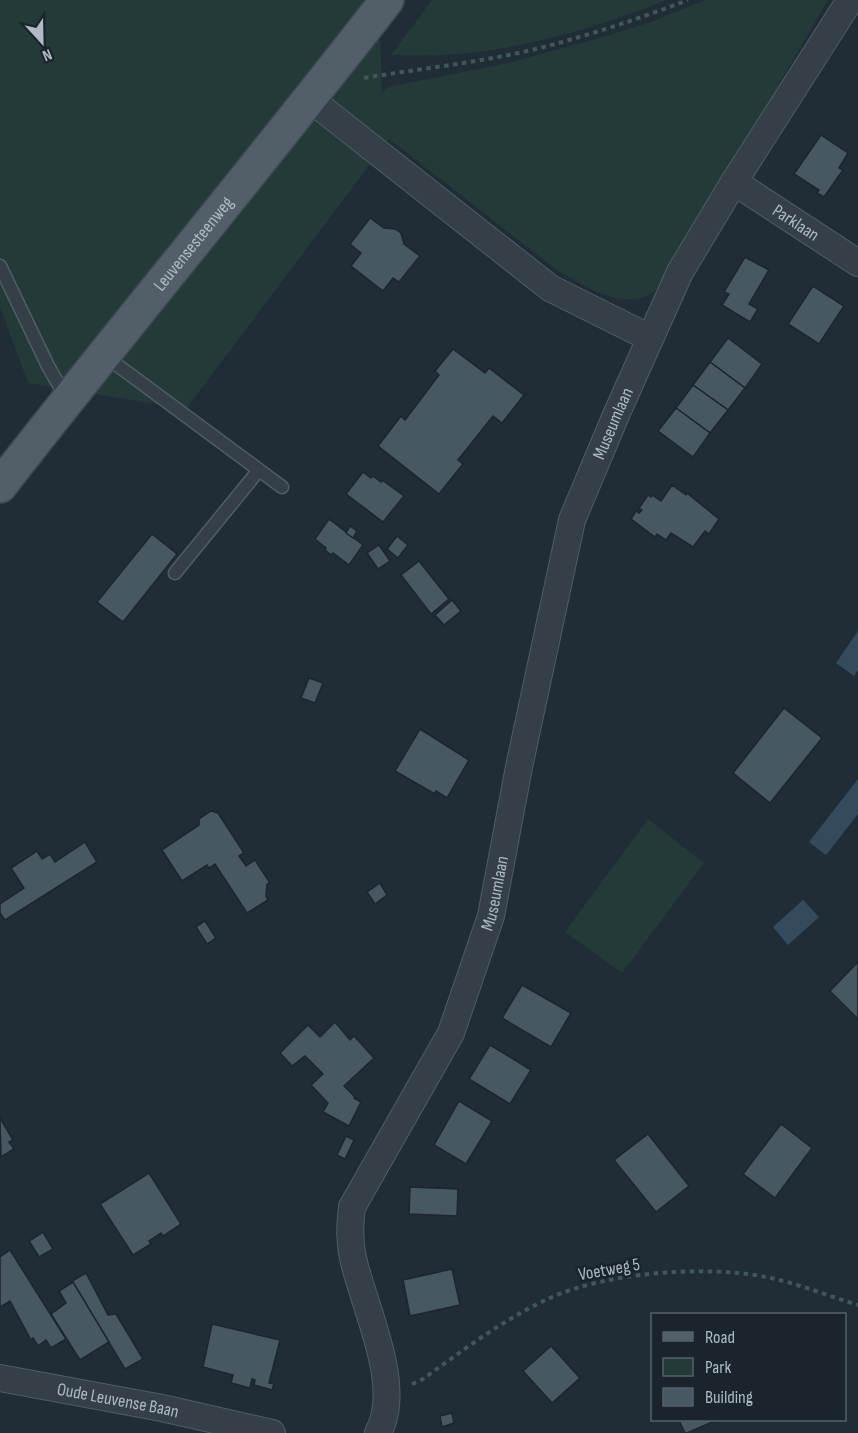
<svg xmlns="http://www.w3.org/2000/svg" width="858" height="1433" viewBox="0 0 858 1433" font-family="'Sofia Sans Condensed',sans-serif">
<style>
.green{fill:#233a39}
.water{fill:#344b5e}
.building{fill:#485863;stroke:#1b262e;stroke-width:1.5}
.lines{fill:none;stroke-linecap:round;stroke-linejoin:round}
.service-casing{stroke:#515d65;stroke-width:15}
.minor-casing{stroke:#515d65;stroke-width:28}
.primary-casing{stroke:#3d4851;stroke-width:36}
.path{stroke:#425757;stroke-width:4;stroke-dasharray:4.5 4.5;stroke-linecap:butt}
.service{stroke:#343f48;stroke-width:12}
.minor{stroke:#343f48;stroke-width:26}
.primary{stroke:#525e68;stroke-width:33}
.labels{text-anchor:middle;stroke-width:5;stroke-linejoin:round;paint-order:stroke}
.street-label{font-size:18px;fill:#aebac4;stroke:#19242c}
</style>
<rect width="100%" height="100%" fill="#202d37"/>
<!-- green -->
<g class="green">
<path d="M 0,0 L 379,0 L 382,94 L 385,89 L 392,86 L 504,64 L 603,37 L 648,23 L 705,0 L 828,0 L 663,283 C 633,318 590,289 558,271 L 389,139 L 186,409 L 28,383 L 0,307 Z"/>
<path d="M 432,0 L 667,0 C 597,28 522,50 446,55 C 428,56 409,55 391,55 Z"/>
<polygon points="648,819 704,863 622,973 565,932"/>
</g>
<!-- water -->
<g class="water">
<polygon points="858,631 858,670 854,676 836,663"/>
<polygon points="858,779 858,814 826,855 809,842"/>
<polygon points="803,900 819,917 788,945 773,927"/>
</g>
<!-- building -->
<g class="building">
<polygon points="821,135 848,153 839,168 843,170 824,197 817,193 819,190 794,174"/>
<polygon points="370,218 384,228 395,229 401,233 404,244 420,256 399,282 393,278 383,291 351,266 361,253 350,244"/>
<polygon points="745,257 769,270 749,304 758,309 750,322 722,305 729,294 724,292"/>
<polygon points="813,286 844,306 819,344 788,324"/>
<polygon points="728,338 762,364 745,388 710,362"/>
<polygon points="453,349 485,373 489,368 524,395 502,423 493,416 458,460 463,464 439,494 378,446 401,416 405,420 439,375 435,371"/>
<polygon points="710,362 745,388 728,410 693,385"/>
<polygon points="693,385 728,410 710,433 676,408"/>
<polygon points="676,408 710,433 693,457 658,431"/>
<polygon points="363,472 371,478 373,476 381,482 382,480 404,496 383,522 346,494"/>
<polygon points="672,485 686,495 687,493 719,519 709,534 705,531 693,547 671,533 666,540 657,534 655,537 631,519 636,511 639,513 642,510 639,508 648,495 651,497 652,495 661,501"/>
<polygon points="329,519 363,545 349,565 333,553 331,555 325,550 326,548 315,539"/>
<polygon points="350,526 357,531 353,538 346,533"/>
<polygon points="152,534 177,554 123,622 97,602"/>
<polygon points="397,536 408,545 398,558 387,549"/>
<polygon points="379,545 390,561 378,569 367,553"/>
<polygon points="419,561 449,599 431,614 401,575"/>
<polygon points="452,600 461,611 444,625 435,615"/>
<polygon points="309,678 323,683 315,703 301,698"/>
<polygon points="784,708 822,738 770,803 733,773"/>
<polygon points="420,729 469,760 447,798 436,791 435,794 395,771"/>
<polygon points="211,811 218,813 244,853 239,856 246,866 255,860 270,883 267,884 266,896 268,900 247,913 215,864 209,868 207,865 182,881 162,850 199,825 199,819"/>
<polygon points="85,842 97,862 5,920 0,913 0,904 24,888 11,868 37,851 42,859 50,854 55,862"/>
<polygon points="380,883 387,895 375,904 367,892"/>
<polygon points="205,921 216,938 207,944 196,927"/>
<polygon points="858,962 858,1019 830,991"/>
<polygon points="522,985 571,1013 551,1047 502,1018"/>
<polygon points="335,1022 350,1040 354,1036 374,1058 344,1086 355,1097 354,1098 361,1102 349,1126 323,1112 328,1103 311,1085 323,1074 305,1056 292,1066 280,1053 308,1025 320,1037"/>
<polygon points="490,1045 531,1070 510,1104 469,1079"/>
<polygon points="459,1101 492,1121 466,1164 434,1145"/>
<polygon points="0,1118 13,1140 9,1142 14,1149 1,1157"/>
<polygon points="781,1124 812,1148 775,1198 743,1174"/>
<polygon points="648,1134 689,1186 656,1212 614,1160"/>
<polygon points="346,1136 354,1140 345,1159 337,1155"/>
<polygon points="149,1173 181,1224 163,1236 161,1233 149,1241 151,1244 133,1255 100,1204"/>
<polygon points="410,1187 458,1189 457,1216 409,1214"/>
<polygon points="43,1232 53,1249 39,1257 29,1241"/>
<polygon points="10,1250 66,1339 51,1348 46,1340 38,1346 33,1338 31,1340 10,1301 0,1307 0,1257"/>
<polygon points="452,1269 460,1305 410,1316 403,1280"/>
<polygon points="86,1273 108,1315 116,1314 143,1359 125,1369 72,1281"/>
<polygon points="73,1282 109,1342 80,1360 51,1314 66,1303 59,1291"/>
<polygon points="212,1324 280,1340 269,1383 274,1384 272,1390 254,1385 255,1380 252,1379 250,1388 231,1383 233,1375 203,1367"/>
<polygon points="551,1346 580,1378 552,1403 523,1371"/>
<polygon points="452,1413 454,1423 442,1427 440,1416"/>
<polygon points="679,1420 717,1420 687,1433 685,1433"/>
</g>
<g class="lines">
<defs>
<g id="service">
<polyline points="0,266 48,366 67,399"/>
<polyline points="105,356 282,487"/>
<polyline points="175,573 259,470"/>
</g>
<g id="minor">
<polyline points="310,99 550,288 650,338"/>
<path id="s1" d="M 734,182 L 858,263"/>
<path id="s2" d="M 0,1378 L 162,1408 L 272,1433"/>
<path id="s3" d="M 378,1433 C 404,1386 364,1308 353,1258 C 349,1240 350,1225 352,1207 L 451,1033 L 491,916 L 519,767 L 572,520 L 616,415 L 680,272 L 734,182 L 850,0"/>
</g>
<g id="primary">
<path id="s4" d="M 0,486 C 127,323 260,164 387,0"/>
</g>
</defs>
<!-- service casing -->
<use href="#service" class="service-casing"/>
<!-- minor casing -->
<use href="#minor" class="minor-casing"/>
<!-- primary casing -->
<use href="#primary" class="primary-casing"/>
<!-- path -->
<g class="path">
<path d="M 364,78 C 424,68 485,62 544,47 C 593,34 641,18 688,0"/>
<path d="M 412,1384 L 420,1381 C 461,1352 503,1319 550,1298 C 607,1272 706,1265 766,1277 C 797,1283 828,1296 858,1305"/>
</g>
<!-- service -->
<use href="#service" class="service"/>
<!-- minor -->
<use href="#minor" class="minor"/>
<!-- primary -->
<use href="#primary" class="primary"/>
</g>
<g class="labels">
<!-- street labels -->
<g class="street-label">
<text dy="6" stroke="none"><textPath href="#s1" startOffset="74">Parklaan</textPath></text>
<text dy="6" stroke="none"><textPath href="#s4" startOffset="310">Leuvensesteenweg</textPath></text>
<text dy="6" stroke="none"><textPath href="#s3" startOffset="1065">Museumlaan</textPath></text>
<text dy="6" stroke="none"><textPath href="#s3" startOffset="579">Museumlaan</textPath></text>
<text transform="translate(609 1269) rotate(-10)" y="6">Voetweg 5</text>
<text dy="6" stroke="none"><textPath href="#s2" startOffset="120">Oude Leuvense Baan</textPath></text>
</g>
</g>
<!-- legend -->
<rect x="651" y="1313" width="195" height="108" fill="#19242c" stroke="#556069" stroke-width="1.5"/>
<rect x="663" y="1332" width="30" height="9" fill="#525e68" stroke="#556069" stroke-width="1.5"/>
<text x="705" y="1343" font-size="18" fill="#aebac4">Road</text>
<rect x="663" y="1358" width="30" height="18" fill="#233a39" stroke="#556069" stroke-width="1.5"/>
<text x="705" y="1373" font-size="18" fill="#aebac4">Park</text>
<rect x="663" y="1388" width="30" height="18" fill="#485863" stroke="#556069" stroke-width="1.5"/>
<text x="705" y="1403" font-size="18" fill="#aebac4">Building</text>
<!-- north arrow -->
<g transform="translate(42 42) rotate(158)" stroke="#19242c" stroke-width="4.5" paint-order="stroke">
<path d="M0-4.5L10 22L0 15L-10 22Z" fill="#aebac4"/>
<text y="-9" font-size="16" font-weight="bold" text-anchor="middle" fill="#aebac4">N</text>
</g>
</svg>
